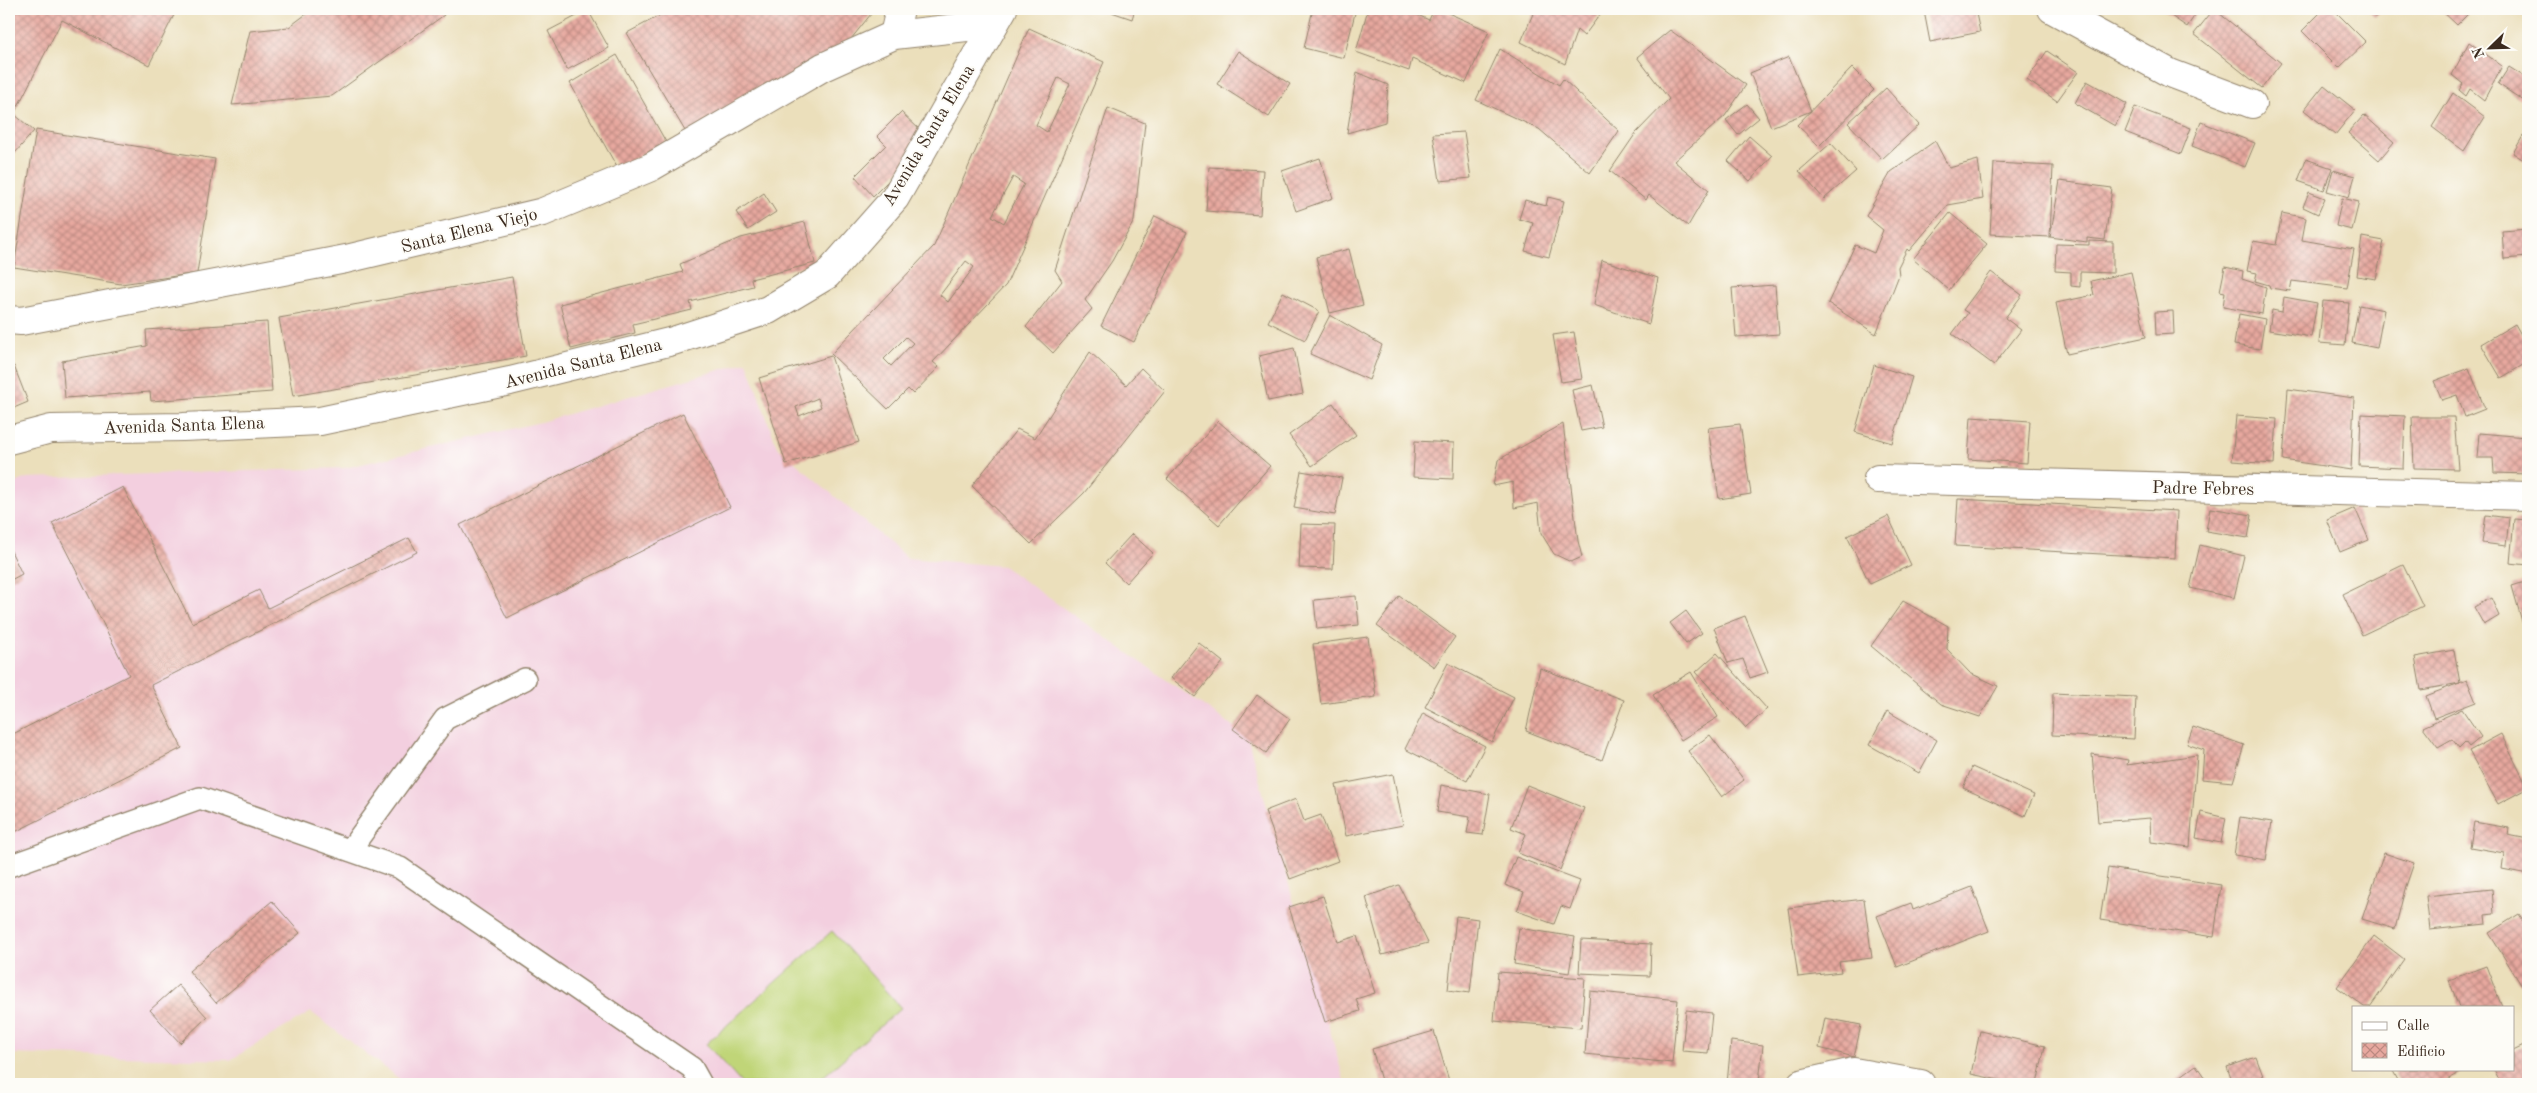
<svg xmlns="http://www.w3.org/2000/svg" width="2537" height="1093" viewBox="0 0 2537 1093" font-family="'Old Standard TT',serif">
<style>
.built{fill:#f3cfdf}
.pitch{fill:#c0d578;stroke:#7e804b}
.building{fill:url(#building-cross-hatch);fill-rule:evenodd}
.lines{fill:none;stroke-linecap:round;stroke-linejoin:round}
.service-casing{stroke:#93846c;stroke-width:24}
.minor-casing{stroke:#93846c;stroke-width:30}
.tertiary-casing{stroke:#93846c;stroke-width:30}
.service{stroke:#fff;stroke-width:21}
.minor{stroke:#fff;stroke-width:28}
.tertiary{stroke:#fff;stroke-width:28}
.labels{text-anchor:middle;stroke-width:4;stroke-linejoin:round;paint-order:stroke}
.street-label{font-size:18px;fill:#3b2a1e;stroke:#fdfcf7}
</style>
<defs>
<pattern id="building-cross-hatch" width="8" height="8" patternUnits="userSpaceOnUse" patternTransform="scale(1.25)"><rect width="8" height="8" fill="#e7a89f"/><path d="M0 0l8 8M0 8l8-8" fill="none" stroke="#bc8981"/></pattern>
</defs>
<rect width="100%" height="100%" fill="#fdfcf7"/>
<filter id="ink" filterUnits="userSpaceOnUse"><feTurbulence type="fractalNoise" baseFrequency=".02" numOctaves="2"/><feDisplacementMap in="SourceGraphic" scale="10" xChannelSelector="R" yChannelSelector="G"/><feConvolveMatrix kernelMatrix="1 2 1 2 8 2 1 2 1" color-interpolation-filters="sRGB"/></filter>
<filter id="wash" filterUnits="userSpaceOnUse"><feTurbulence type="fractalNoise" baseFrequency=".0096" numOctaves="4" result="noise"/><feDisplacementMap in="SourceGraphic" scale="20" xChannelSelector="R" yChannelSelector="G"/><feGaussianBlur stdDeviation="1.12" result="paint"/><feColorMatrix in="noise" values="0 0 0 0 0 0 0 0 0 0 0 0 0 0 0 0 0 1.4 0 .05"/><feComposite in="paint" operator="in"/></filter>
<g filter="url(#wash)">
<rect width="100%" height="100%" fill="#ebdfbb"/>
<!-- built -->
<polygon class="built" points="747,362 777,447 907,558 1003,566 1247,736 1345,1084 406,1084 311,1012 230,1060 9,1054 9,486 27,478 345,468 541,422"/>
<!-- pitch -->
<polygon class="pitch" points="832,931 901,1008 815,1084 742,1084 706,1044"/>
<g id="blocks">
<!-- building -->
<g class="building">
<polygon points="9,9 177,9 149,65 62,20 14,114 34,131 9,160"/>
<polygon points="313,9 443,9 444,15 332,96 232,105 250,31 289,27"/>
<polygon points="672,9 875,9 847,44 688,136 627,33"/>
<polygon points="1103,9 1135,9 1132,19"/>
<polygon points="1313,9 1356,9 1344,58 1304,48"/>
<polygon points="1368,9 1404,9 1429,20 1434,9 1439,9 1489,31 1466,83 1412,59 1409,71 1356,52"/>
<polygon points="1535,9 1604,9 1584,36 1577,30 1565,64 1521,42"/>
<polygon points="1936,9 1975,9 1980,32 1930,42 1924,11"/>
<polygon points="2161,9 2199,9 2187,27"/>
<polygon points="2214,9 2281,63 2262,88 2194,34"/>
<polygon points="2324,9 2333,9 2366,42 2339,68 2302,31"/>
<polygon points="2367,9 2383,9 2375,17"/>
<polygon points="2440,9 2471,9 2472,10 2457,25"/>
<polygon points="588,10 609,48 567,70 548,31"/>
<path d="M 1029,28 L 1104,62 L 1006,285 L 933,362 L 939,367 L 913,394 L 908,389 L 888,409 L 831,354 L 934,246 ZM 1058,78 L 1070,84 L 1047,132 L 1036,125 ZM 1013,177 L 1024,184 L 1004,223 L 992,216 ZM 966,261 L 974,267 L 948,302 L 940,295 ZM 906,337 L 913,343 L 891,366 L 884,359 Z"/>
<polygon points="1670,30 1746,85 1725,116 1674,161 1709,190 1688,226 1649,195 1646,200 1610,171 1636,133 1669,99 1637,57"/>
<polygon points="2469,42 2502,66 2484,100 2470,89 2466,96 2459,90 2463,84 2452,75"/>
<polygon points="1500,49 1559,85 1563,79 1619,131 1590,173 1539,129 1476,100"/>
<polygon points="1238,51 1290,84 1269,117 1217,84"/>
<polygon points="2047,51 2078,72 2057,101 2027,80"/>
<polygon points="617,55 666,142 618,169 570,83"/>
<polygon points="1789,57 1811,111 1771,127 1750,73"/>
<polygon points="2509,67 2528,79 2527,103 2498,84"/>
<polygon points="1852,68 1874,90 1819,146 1797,125"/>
<polygon points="1357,72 1388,85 1385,122 1347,133"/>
<polygon points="2087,81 2127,104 2115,126 2075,103"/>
<polygon points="2324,85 2355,110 2335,135 2304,110"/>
<polygon points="1886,88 1919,125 1882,159 1848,123"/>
<polygon points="2453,93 2485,117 2464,151 2432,127"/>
<polygon points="1747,104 1759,118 1738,135 1726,120"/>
<polygon points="2135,107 2191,128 2181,154 2125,132"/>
<polygon points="1108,108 1145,123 1134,221 1112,261 1085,300 1092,309 1053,353 1026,327 1062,281 1055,270"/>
<polygon points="901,112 920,130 905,164 873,196 855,176 886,145 877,136"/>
<polygon points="2364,115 2394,142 2379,160 2348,133"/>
<polygon points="2201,122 2255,143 2245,167 2192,146"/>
<polygon points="36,130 215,159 197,273 121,284 14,267"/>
<polygon points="1464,132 1471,178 1440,181 1433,134"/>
<polygon points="1749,136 1772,156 1750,181 1728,161"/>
<polygon points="2523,136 2528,139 2528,163 2513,153"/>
<polygon points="1935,141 1949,168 1978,160 1983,199 1948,205 1909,251 1907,249 1898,267 1899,275 1876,334 1828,303 1855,245 1874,253 1883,230 1866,216 1891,172"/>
<polygon points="1831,143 1856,171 1824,199 1799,171"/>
<polygon points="1320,158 1333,198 1296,211 1282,171"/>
<polygon points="2306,159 2332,168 2324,190 2298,181"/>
<polygon points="1994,163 2053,166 2050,237 2060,181 2112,188 2105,240 2087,238 2087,242 2050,237 1990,234"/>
<polygon points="1209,167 1263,170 1260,215 1206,211"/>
<polygon points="2333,170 2355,176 2349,197 2327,191"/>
<polygon points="2309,192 2325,198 2318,214 2303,207"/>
<polygon points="764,193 776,212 748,230 736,212"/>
<polygon points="1548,197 1564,201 1549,257 1525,251 1533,223 1519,219 1525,200 1546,206"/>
<polygon points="2342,198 2359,202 2352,230 2336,226"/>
<polygon points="1950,213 1987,244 1949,290 1913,259"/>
<polygon points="2282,213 2306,218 2302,240 2354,249 2347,288 2292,281 2290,291 2270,288 2269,285 2255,281 2257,273 2247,271 2253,241 2276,245"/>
<polygon points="1155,216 1187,232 1134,342 1101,326"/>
<polygon points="805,222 815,263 751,279 753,286 690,302 692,310 633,324 635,333 571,349 560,304 683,272 680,264 741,238"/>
<polygon points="2528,229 2528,257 2504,259 2502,231"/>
<polygon points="2362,237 2384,241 2376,279 2357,276"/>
<polygon points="2089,241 2113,242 2113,273 2080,272 2080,287 2071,286 2071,272 2055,271 2056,244 2089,245"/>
<polygon points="1349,249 1363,305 1330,313 1316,257"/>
<polygon points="1602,260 1658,278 1649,324 1594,305"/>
<polygon points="2225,267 2243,271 2242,279 2266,287 2262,314 2223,307 2225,292 2220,291"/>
<polygon points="1991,272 2022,295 2005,318 2021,330 1994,365 1952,334 1968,313 1963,310"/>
<polygon points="2131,272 2146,337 2067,354 2056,303 2094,295 2091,281"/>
<polygon points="512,277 526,356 293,396 279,318"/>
<polygon points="1775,285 1779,334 1736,337 1732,288"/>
<polygon points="1283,292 1319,311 1305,340 1268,322"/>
<polygon points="2284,297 2317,303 2311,337 2269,330 2272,310 2282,312"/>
<polygon points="2323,301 2349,303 2345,345 2319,343"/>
<polygon points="2359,305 2384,310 2377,348 2352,343"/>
<polygon points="2173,311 2174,334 2156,335 2155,312"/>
<polygon points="2239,314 2265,319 2260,349 2234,345"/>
<polygon points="1330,315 1382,345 1369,380 1310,354"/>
<polygon points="267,322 272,392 151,401 150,392 65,398 62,361 147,346 146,330"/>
<polygon points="2515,324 2528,347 2528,362 2501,378 2481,344"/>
<polygon points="1574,332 1582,379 1561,382 1553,335"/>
<polygon points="1294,348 1303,394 1268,401 1259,356"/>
<polygon points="1090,352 1126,385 1141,368 1165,391 1084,493 1031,544 972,486 1017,429 1035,438"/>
<path d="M 831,356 L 859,442 L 786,464 L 759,378 ZM 818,398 L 821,407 L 799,416 L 796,407 Z"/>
<polygon points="9,365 14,366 28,402 9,410"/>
<polygon points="1874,365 1912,377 1892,443 1855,432"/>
<polygon points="2469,368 2485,409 2465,417 2457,395 2442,400 2434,381"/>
<polygon points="1593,385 1602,427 1581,431 1572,390"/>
<polygon points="2288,389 2354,398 2351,470 2283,460"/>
<polygon points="1333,403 1356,435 1312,466 1289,435"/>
<polygon points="683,413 730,507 507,618 460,525"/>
<polygon points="2361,414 2405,416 2403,468 2359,466"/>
<polygon points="2236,416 2277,419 2274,464 2232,461"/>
<polygon points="1971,417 2030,421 2027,463 1968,459"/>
<polygon points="2412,417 2454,417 2458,469 2414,468"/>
<polygon points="1218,421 1270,466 1219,525 1167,479"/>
<polygon points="1563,424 1578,541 1582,557 1571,562 1554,554 1541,533 1538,503 1514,508 1513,482 1493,486 1498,460"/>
<polygon points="1740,424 1751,494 1719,499 1708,428"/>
<polygon points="2479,433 2526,437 2528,474 2494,473 2493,458 2477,458"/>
<polygon points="1415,441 1454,443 1453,479 1413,477"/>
<polygon points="1301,471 1342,478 1335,515 1294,508"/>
<polygon points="123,487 192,623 259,590 268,608 409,538 417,552 151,685 182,748 9,835 9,736 129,675 52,523"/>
<polygon points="1958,499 2177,511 2175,558 1955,546"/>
<polygon points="2210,508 2252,515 2248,538 2206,531"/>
<polygon points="2355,508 2369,540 2340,552 2327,520"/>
<polygon points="2486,515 2509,518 2506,546 2482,543"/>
<polygon points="1888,516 1911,565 1870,584 1847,536"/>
<polygon points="2514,519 2528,520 2528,565 2510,563"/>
<polygon points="1301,524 1335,525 1333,569 1299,568"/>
<polygon points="1132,534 1153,553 1126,583 1105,563"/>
<polygon points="2200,545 2244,556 2234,598 2190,588"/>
<polygon points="9,547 22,574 9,581"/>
<polygon points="2403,565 2423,606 2362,635 2343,594"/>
<polygon points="2528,581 2528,623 2523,625 2512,586"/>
<polygon points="1356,596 1359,625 1317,629 1314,600"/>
<polygon points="1399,596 1455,637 1434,667 1377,626"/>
<polygon points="2491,598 2499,616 2484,625 2474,607"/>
<polygon points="1903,601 1948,626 1947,649 1970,673 1998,686 1980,717 1941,704 1871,646"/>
<polygon points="1686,611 1702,633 1686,644 1670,623"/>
<polygon points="1745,616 1768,672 1750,678 1743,659 1728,663 1714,628"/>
<polygon points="1368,637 1376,697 1321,704 1313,644"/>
<polygon points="1199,643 1223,662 1195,697 1171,678"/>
<polygon points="2454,650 2460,683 2421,690 2415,657"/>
<polygon points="1717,653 1767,709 1746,728 1696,672"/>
<polygon points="1448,663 1514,697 1492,742 1425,707"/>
<polygon points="1540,668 1624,700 1602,760 1526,731"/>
<polygon points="1691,672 1718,717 1681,740 1653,695"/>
<polygon points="2467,680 2476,702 2434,718 2426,696"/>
<polygon points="2053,693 2136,697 2134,739 2052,735"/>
<polygon points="1257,695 1290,719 1266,753 1233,729"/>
<polygon points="2462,709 2481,737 2469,747 2465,742 2459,748 2452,739 2438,747 2423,727"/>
<polygon points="1887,711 1937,740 1919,773 1869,745"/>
<polygon points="1423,713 1485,746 1467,781 1405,749"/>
<polygon points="2193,727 2244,745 2233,782 2202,779 2204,750 2187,744"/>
<polygon points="2501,734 2528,788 2498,804 2469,751"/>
<polygon points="1710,735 1744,780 1722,797 1688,751"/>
<polygon points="2092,754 2128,760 2127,765 2197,755 2190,847 2151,842 2150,818 2098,822"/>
<polygon points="1972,767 2034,795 2025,816 1963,788"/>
<polygon points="1393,774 1403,825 1346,836 1336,785"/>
<polygon points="1441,785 1490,794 1483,835 1467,833 1470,817 1437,812"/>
<polygon points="1527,785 1584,808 1560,870 1518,853 1526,834 1511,828"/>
<polygon points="1296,799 1304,821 1321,815 1338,861 1290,879 1265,811"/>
<polygon points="2201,812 2226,818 2221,843 2196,838"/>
<polygon points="2240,817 2272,822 2266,860 2234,855"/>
<polygon points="2474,822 2509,828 2508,835 2528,839 2528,874 2502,869 2504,853 2470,847"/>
<polygon points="2384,853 2414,863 2405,889 2395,929 2362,919"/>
<polygon points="1516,857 1580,881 1570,909 1561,906 1554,924 1517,911 1524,892 1505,885"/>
<polygon points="2108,868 2221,885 2214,937 2100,920"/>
<polygon points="1399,885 1428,943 1382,955 1366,897"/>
<polygon points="1972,887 1989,931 1897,967 1877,916 1911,903 1913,910"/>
<polygon points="2492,889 2494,914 2485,915 2486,924 2430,930 2426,896"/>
<polygon points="1323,896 1338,942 1357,936 1375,993 1356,999 1360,1011 1325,1022 1289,907"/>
<polygon points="1864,899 1872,958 1839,962 1841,972 1798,977 1788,908"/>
<polygon points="272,901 300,933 216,1003 189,971"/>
<polygon points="2519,914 2528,928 2528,996 2489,933"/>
<polygon points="1456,916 1478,919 1470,993 1448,990"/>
<polygon points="1519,928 1575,937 1569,973 1514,964"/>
<polygon points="2374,936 2404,959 2370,1007 2364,1007 2337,987"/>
<polygon points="1581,940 1651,944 1650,976 1579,973"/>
<polygon points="2486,966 2502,1007 2459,1007 2449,980"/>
<polygon points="1498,972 1585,978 1581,1028 1494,1021"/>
<polygon points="178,985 207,1017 180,1043 150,1010"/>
<polygon points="1590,991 1678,1000 1672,1063 1585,1054"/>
<polygon points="1686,1010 1712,1013 1708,1053 1682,1051"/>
<polygon points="1825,1018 1861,1025 1854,1057 1819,1048"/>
<polygon points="1434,1031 1450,1084 1382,1084 1372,1049"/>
<polygon points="1980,1031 2045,1046 2037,1084 2018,1084 1971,1074"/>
<polygon points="1731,1041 1763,1045 1759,1082 1727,1084"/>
<polygon points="2528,1044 2528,1084 2501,1084 2494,1069 2513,1069 2513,1051"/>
<polygon points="2256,1057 2266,1084 2233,1084 2227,1067"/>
<polygon points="2196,1065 2209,1084 2170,1084"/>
<polygon points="2397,1069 2464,1069 2464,1071 2439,1084 2400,1084 2393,1071"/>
</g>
</g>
</g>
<g filter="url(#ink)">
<use href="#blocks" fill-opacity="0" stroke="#93846c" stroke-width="1"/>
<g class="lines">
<defs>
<g id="service">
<polyline points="350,850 445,719 525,679"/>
<polyline points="9,866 200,798 400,868 692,1068 701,1084"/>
</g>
<g id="minor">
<polyline points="2052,9 2170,73 2252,104"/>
<polyline points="894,35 900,9"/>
<polyline points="9,320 21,321 346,259 543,212 651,167 823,67 894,35 994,24"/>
<polyline points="1878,479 2528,496"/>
<polyline points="1801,1084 1854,1072 1921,1084"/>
</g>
<polyline id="tertiary" points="9,440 51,429 183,427 320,421 510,381 673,341 768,310 827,275 895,198 1003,9"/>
</defs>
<!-- service casing -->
<use href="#service" class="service-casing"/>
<!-- minor casing -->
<use href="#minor" class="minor-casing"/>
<!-- tertiary casing -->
<use href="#tertiary" class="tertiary-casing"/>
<!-- service -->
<use href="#service" class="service"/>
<!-- minor -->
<use href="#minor" class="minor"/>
<!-- tertiary -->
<use href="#tertiary" class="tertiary"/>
</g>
</g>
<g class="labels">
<!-- street labels -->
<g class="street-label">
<text transform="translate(928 135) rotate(-59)" y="6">Avenida Santa Elena</text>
<text transform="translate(469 230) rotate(-14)" y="6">Santa Elena Viejo</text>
<text transform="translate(583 363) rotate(-14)" y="6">Avenida Santa Elena</text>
<text transform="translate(184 425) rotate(-2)" y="6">Avenida Santa Elena</text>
<text transform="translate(2203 488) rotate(1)" y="6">Padre Febres</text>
</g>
</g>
<!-- margin -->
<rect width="2537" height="1093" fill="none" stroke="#fdfcf7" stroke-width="30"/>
<!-- legend -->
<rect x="2352" y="1006" width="162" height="65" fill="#fdfcf7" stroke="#afa8a0"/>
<rect x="2362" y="1022" width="25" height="8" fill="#ffffff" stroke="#afa8a0"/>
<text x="2397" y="1030" font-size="15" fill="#3b2a1e">Calle</text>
<rect x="2362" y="1043" width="25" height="15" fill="url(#building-cross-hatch)" stroke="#afa8a0"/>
<text x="2397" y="1056" font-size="15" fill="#3b2a1e">Edificio</text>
<!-- north arrow -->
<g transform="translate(2490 48) rotate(247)" stroke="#fdfcf7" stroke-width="4" paint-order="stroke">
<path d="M0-4L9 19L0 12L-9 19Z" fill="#3b2a1e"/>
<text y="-8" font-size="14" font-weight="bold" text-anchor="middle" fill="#3b2a1e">N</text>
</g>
</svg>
